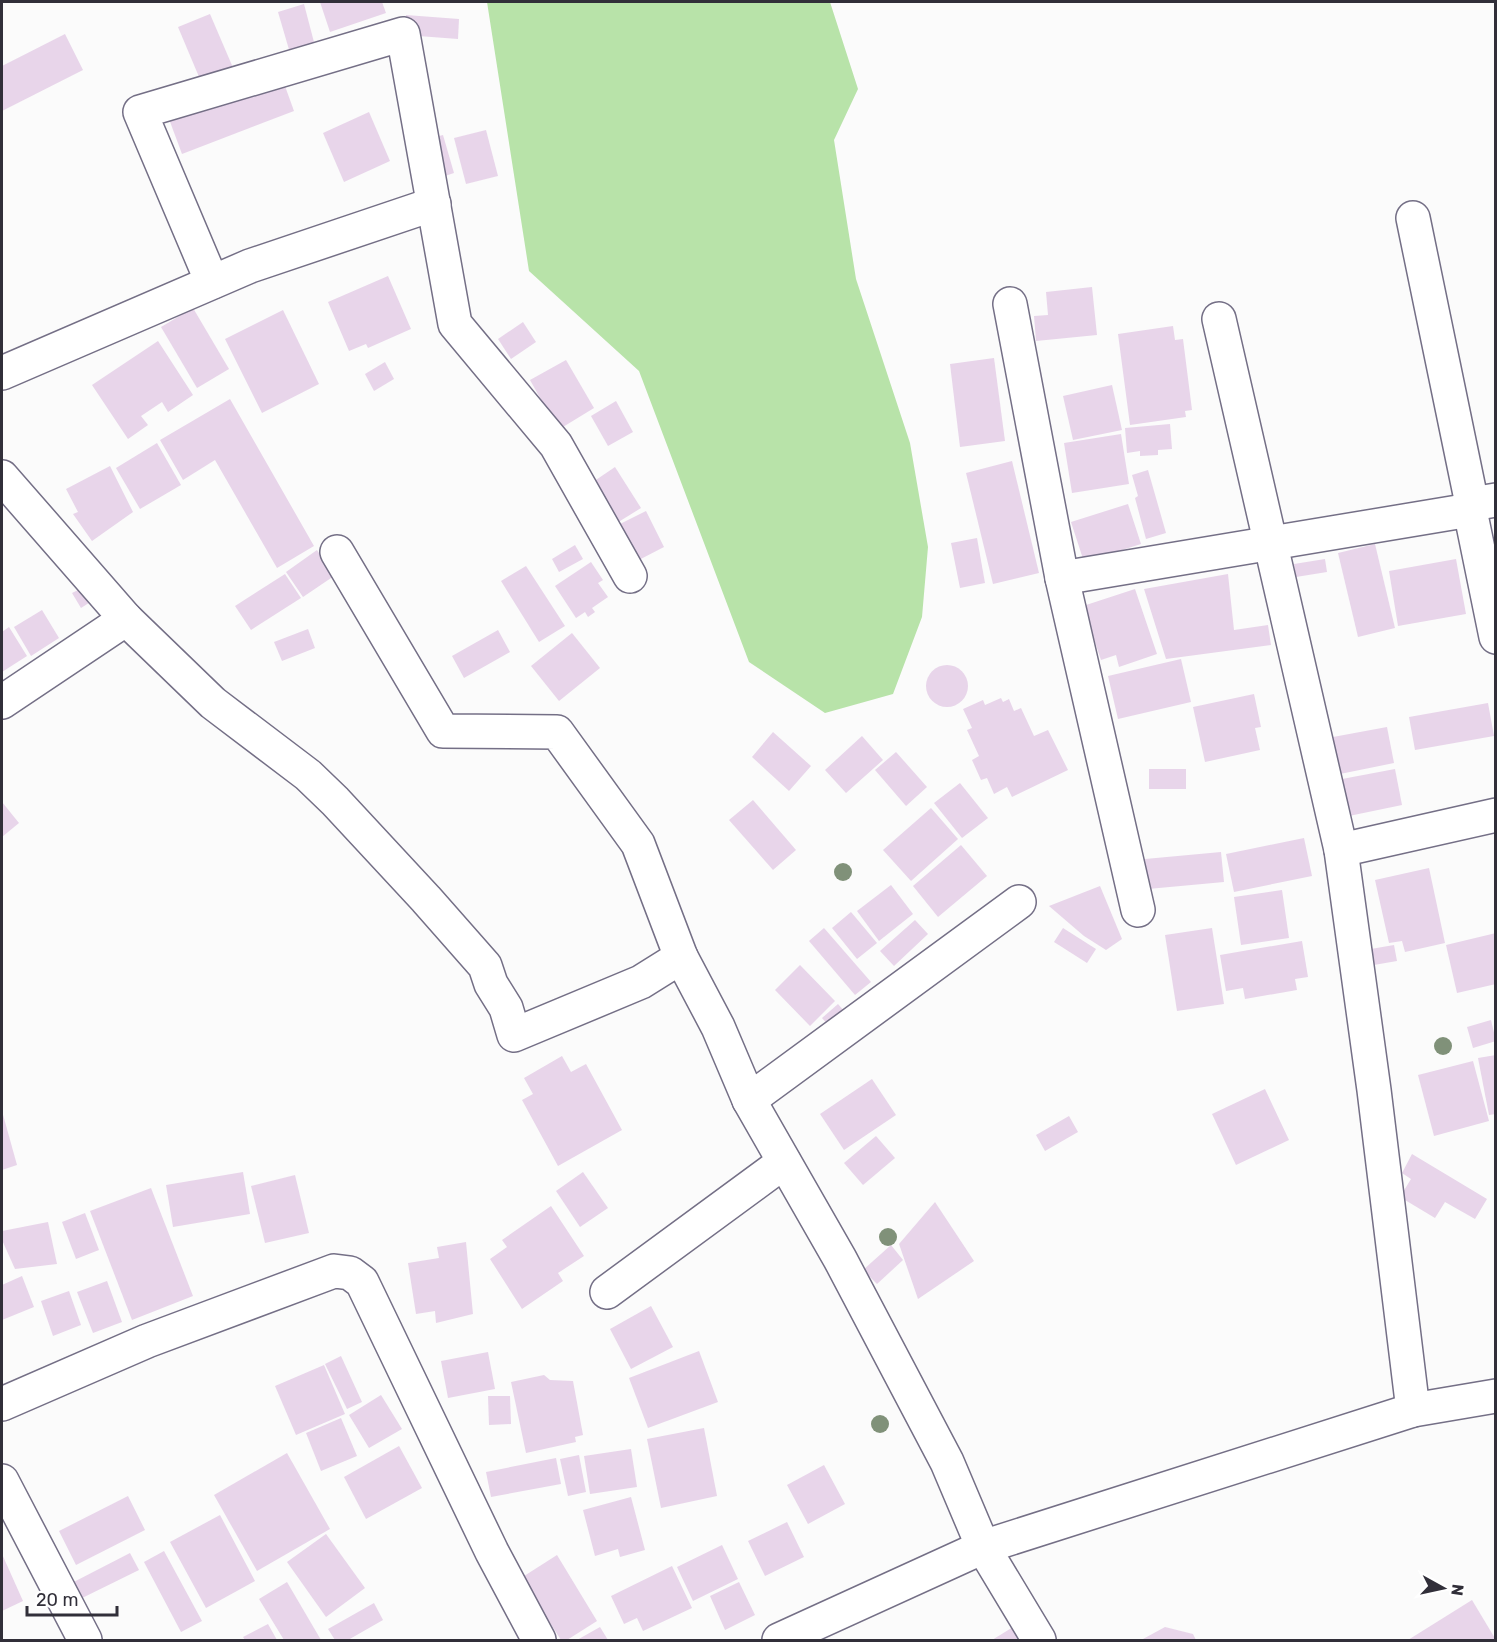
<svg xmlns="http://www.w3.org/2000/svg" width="1497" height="1642" viewBox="0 0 1497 1642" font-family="Rubik,sans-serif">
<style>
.green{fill:#b8e3a9}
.building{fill:#e8d5ea}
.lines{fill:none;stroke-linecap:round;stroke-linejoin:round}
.street-casing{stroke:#746f86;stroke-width:36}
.street{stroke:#fff;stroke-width:33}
.tree{fill:#809179}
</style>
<rect width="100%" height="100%" fill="#fbfbfb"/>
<!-- green -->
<polygon class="green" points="487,2 830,2 858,89 834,140 856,279 910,443 928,547 922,617 893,694 825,713 749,662 639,371 529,271"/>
<!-- building -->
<g class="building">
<polygon points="320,2 382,2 386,13 330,32"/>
<polygon points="304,4 315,46 290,53 278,12"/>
<polygon points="210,14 234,70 202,84 178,27"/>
<polygon points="406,15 459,19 458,39 405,35"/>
<polygon points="65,34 83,70 2,111 2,66"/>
<polygon points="281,75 294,111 182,154 169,119"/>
<polygon points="369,112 390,161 344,182 323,133"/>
<polygon points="486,130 498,176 466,184 454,138"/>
<polygon points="443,135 454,173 439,178 428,139"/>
<polygon points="388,276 411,329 368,348 366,344 349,351 328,302"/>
<polygon points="1092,287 1097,335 1036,341 1034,316 1048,315 1046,292"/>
<polygon points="193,308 229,369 197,388 161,327"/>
<polygon points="283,310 319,384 262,413 225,339"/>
<polygon points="523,322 536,342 511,359 498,339"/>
<polygon points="1173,326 1175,340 1183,339 1192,410 1185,411 1186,417 1130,425 1118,334"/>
<polygon points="158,341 193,395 168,412 162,402 141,416 148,425 128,439 92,385"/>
<polygon points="994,358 1005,441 960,447 950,364"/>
<polygon points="566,360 594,408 558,430 530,380"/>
<polygon points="385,362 394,379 374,391 365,374"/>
<polygon points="1112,385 1122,430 1073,440 1063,396"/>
<polygon points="230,399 314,546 277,568 215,460 183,480 160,440"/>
<polygon points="616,401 633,432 608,446 591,416"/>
<polygon points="1170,424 1172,449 1158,450 1158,455 1140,456 1140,451 1127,453 1125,428"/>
<polygon points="1121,434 1129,484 1072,493 1064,443"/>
<polygon points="157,443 181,485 140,509 116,468"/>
<polygon points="1012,461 1039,573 993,584 966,473"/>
<polygon points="110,466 133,512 92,541 73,514 78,512 66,489"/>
<polygon points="615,467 641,508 612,526 587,486"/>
<polygon points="1148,470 1166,533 1146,539 1135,498 1138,496 1132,475"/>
<polygon points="1128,504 1141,544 1084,562 1071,522"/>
<polygon points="646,511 664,547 633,563 614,527"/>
<polygon points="977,538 985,583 960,588 951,543"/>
<polygon points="1375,544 1395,628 1358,637 1338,553"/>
<polygon points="575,545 583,559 559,572 552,559"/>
<polygon points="317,550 334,576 303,597 286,572"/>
<polygon points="1325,559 1327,572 1296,577 1294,564"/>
<polygon points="1456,559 1466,614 1398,626 1389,571"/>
<polygon points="591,562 603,580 598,583 608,597 592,608 595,612 588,617 585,612 576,618 555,586"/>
<polygon points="526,566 565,626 539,642 501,581"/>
<polygon points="285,574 301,598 251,630 235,606"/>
<polygon points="1228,574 1234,630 1268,625 1271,645 1166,659 1144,589"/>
<polygon points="84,587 92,601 81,608 72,593"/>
<polygon points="1135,589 1157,654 1119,667 1116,655 1101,660 1083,606"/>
<polygon points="42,610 59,638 31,656 14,627"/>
<polygon points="9,627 27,656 2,672 2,632"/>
<polygon points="308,629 315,648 282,661 274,642"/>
<polygon points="498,630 510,652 464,678 452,656"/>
<polygon points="572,633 600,668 559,701 531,666"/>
<polygon points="1181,659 1191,702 1118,719 1108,676"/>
<circle cx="947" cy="686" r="21"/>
<polygon points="1254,694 1261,727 1255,728 1260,750 1205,762 1193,707"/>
<polygon points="1001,698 1003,702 1009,699 1014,711 1021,708 1034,736 1048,730 1068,770 1012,797 1007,787 994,794 987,778 981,780 972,760 979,756 967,730 972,728 963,709 983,700 985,705"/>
<polygon points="1488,703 1494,736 1415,750 1409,717"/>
<polygon points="1387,727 1394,763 1340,774 1333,737"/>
<polygon points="773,732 811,766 789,791 752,757"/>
<polygon points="862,736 883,760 846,793 825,770"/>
<polygon points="896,752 927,787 906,806 875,770"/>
<rect x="1149" y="769" width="37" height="20"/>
<polygon points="1395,769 1402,805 1349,816 1342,779"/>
<polygon points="960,783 988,818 962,838 934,803"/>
<polygon points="753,800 796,850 773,870 729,820"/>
<polygon points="2,802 19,823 2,837"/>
<polygon points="931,808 958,839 911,881 883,850"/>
<polygon points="1304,838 1312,876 1234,892 1226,854"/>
<polygon points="961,845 987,876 938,917 913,886"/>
<polygon points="1221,852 1224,882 1148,889 1145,859"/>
<polygon points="1429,868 1445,943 1405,952 1402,941 1389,943 1375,880"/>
<polygon points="891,885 913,914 879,941 857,911"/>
<polygon points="1100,886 1122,939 1106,950 1084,936 1049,906"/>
<polygon points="1282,890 1289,938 1241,945 1234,897"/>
<polygon points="851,912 877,943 857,959 832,928"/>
<polygon points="915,920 928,934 894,966 880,951"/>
<polygon points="824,928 871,982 855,995 809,941"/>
<polygon points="1063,928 1096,949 1087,963 1054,942"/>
<polygon points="1212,928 1224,1004 1177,1011 1165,935"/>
<polygon points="1496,933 1496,984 1457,993 1446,945"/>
<polygon points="1302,941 1308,977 1295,979 1297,990 1245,999 1243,988 1226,991 1220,955"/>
<polygon points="1394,945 1397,961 1368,966 1365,950"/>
<polygon points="800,965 835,1001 810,1026 775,990"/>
<polygon points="838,1004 845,1012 829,1026 822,1018"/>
<polygon points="1491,1020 1496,1041 1473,1048 1467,1027"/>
<polygon points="1496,1055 1496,1114 1489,1115 1478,1058"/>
<polygon points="562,1056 571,1072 586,1064 622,1130 558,1166 522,1100 533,1094 524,1078"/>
<polygon points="1473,1061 1489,1121 1434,1136 1418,1075"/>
<polygon points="872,1079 896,1115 844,1150 820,1114"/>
<polygon points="1265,1089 1289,1140 1236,1165 1212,1114"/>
<polygon points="2,1111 17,1165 2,1170"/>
<polygon points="1069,1116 1078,1132 1045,1151 1036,1135"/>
<polygon points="876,1136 895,1158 863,1185 844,1163"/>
<polygon points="1412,1154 1487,1199 1475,1219 1445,1202 1435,1218 1400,1197 1411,1179 1402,1173"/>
<polygon points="243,1172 250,1214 173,1227 166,1185"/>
<polygon points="583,1172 608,1208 580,1227 556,1191"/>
<polygon points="295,1175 309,1233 265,1243 251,1186"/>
<polygon points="151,1188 193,1296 132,1320 90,1211"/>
<polygon points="935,1202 974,1261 918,1299 899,1244"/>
<polygon points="551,1206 584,1256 558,1273 563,1281 522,1309 490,1259 507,1247 502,1240"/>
<polygon points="85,1213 99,1250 76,1259 62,1222"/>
<polygon points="48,1222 57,1264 15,1269 2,1240 2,1231"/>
<polygon points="466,1242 473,1314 436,1323 435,1311 416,1314 408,1263 439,1258 437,1247"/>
<polygon points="891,1245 903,1260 877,1284 863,1270"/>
<polygon points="22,1276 34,1307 2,1320 2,1285"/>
<polygon points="107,1281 122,1322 93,1333 77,1292"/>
<polygon points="69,1291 81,1325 53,1336 41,1301"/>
<polygon points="651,1306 673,1347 631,1369 610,1329"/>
<polygon points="699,1351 718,1402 648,1428 629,1378"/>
<polygon points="488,1352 495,1389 448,1398 441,1361"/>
<polygon points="341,1356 362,1402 347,1409 325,1364"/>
<polygon points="324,1365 345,1414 296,1435 275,1386"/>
<polygon points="544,1375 550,1380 573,1381 583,1435 575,1437 576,1442 526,1453 511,1382"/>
<polygon points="381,1395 402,1429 369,1448 349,1415"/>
<polygon points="488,1396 510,1396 511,1424 489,1425"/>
<polygon points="341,1418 357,1456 321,1471 306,1433"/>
<polygon points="704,1428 717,1496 661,1508 647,1439"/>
<polygon points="399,1446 422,1488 366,1519 344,1477"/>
<polygon points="631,1449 637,1487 590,1494 584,1456"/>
<polygon points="287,1453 330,1529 257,1571 214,1495"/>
<polygon points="579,1455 586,1492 568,1496 560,1459"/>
<polygon points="556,1458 561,1484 491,1497 486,1472"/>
<polygon points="824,1465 845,1504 808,1524 787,1485"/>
<polygon points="128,1496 145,1530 76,1565 59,1531"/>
<polygon points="631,1497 645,1550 620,1557 618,1549 595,1556 583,1510"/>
<polygon points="220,1515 255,1581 206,1608 170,1542"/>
<polygon points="787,1522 804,1557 765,1576 748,1541"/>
<polygon points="326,1534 365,1588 326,1617 287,1562"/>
<polygon points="722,1545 738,1579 693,1601 677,1567"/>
<polygon points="164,1551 202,1621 181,1632 144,1562"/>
<polygon points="130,1553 139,1570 72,1603 64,1587"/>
<polygon points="2,1554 23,1601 2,1611"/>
<polygon points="557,1555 597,1621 567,1640 561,1640 521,1578"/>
<polygon points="672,1566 692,1608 643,1631 637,1618 624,1624 611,1596"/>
<polygon points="287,1582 321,1640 284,1640 259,1599"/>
<polygon points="739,1582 755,1615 725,1630 710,1596"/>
<polygon points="1472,1600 1496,1640 1408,1640"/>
<polygon points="374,1603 383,1620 348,1640 335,1640 328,1629"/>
<polygon points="268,1624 277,1640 245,1640 243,1637"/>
<polygon points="1018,1624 1028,1640 992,1640"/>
<polygon points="600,1627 608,1640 577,1640"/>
<polygon points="1165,1627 1193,1634 1196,1640 1144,1640 1143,1639"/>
</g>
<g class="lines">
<defs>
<g id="street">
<polyline points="1413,218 1472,504"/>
<polyline points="212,282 140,112 403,34 455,324 556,445 630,576"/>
<polyline points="1010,304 1062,578 1138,910"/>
<polyline points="1219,319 1341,850 1374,1090 1413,1410"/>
<polyline points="2,373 250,266 434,204"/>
<polyline points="2,477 126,619 213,703 308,775 335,801 426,899 485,966 491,984 506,1008 514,1035 641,982 681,957 718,1027 749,1100 840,1259 947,1462 983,1547 1039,1640"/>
<polyline points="1470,510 1496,637"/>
<polyline points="337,552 443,731 557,732 638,844 681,957"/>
<polyline points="1062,578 1470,510 1472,504 1496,500"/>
<polyline points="2,702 126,619"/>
<polyline points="1341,850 1496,815"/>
<polyline points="749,1100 1019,902"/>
<polyline points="607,1292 784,1162"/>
<polyline points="2,1404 147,1341 334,1271 350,1273 362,1282 492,1552 539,1640"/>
<polyline points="2,1481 85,1640"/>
<polyline points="779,1640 983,1547 1413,1410 1496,1396"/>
</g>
</defs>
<!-- street casing -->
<use href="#street" class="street-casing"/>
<!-- street -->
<use href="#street" class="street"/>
</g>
<!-- trees -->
<g class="tree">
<circle cx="843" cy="872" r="9"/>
<circle cx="1443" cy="1046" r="9"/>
<circle cx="888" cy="1237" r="9"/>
<circle cx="880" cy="1424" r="9"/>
</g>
<!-- border -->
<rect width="1497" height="1642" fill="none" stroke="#312f39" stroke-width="6"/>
<!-- north arrow -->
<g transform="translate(1443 1588) rotate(98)" stroke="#ffffff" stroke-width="4.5" paint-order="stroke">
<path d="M0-4.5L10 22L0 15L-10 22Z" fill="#312f39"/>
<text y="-9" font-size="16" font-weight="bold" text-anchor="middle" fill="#312f39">N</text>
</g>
<!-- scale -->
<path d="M27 1606v9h90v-9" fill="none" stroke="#312f39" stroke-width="3"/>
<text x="36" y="1606" font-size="18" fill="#312f39" stroke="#ffffff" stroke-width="4.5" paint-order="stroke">20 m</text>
</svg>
